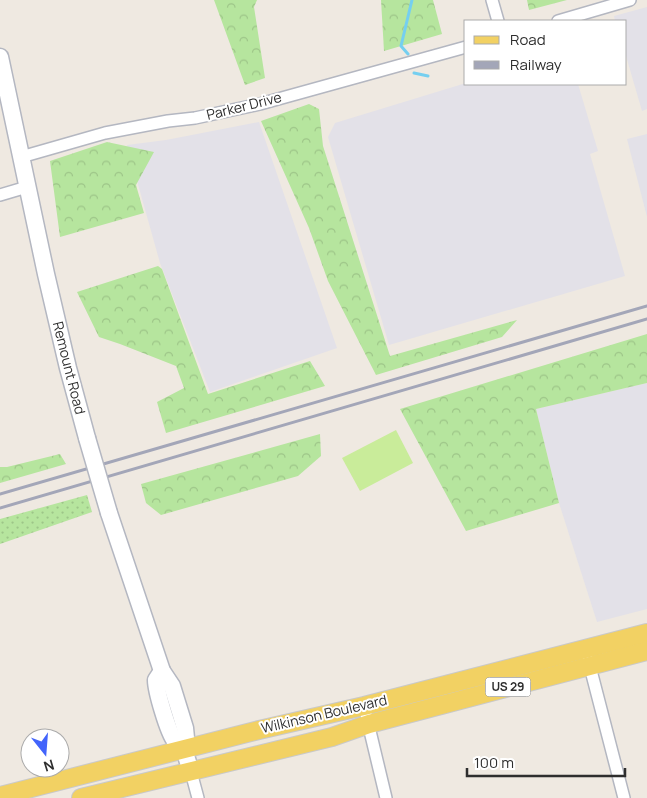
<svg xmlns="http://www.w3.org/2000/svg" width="647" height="798" viewBox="0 0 647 798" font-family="Manrope,sans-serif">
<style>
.industrial{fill:#e3e1e8}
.grass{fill:url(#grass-dots)}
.forest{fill:url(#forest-crowns)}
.pitch{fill:#c9ec9a}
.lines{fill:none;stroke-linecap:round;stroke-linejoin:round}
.stream{stroke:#75cff0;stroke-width:3}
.street-casing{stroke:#b4b7c1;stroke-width:14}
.secondary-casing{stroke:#b4b7c1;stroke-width:19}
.primary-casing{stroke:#c9c9c9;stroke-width:20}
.street{stroke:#fff;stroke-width:11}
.secondary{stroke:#fff;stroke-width:16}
.primary{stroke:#f2d163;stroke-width:18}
.rail{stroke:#a3a6b8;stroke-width:3}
.secondary-bridge-casing{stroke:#b4b7c1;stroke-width:19;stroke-linecap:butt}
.secondary-bridge{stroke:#fff;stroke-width:16}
.labels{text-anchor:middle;stroke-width:4;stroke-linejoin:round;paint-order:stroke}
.shield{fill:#fff;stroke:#6d6d6d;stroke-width:1}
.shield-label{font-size:12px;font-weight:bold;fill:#2e2e2e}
.street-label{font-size:14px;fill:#2e2e2e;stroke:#fff}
</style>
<defs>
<pattern id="grass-dots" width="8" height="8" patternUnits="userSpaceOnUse" patternTransform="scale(1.25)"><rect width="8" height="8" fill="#b6e59e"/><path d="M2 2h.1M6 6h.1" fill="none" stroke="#9dc588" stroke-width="1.8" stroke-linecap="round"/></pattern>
<pattern id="forest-crowns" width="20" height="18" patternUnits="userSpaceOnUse" patternTransform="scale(1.25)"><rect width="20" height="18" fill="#b6e59e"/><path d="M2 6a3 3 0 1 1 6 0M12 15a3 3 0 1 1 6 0" fill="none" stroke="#9dc588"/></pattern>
</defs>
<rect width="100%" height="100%" fill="#efe9e1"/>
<!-- industrial -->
<g class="industrial">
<polygon points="647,7 647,109 642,111 626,56 626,21 615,21 614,16"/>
<polygon points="466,83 578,84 598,151 590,154 625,276 389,345 328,137 335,123"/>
<polygon points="259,122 337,348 210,392 160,263 127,145 166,140"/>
<polygon points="647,134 647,217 627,139"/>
<polygon points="647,383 647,609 597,622 559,503 536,409"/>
</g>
<!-- grass -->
<polygon class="grass" points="87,495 92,512 0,544 0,519"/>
<!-- forest -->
<g class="forest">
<polygon points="214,0 257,0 254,7 265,78 245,85"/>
<polygon points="381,0 433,0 442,34 384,51"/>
<polygon points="527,0 567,0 529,10"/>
<polygon points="309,104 319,109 323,146 390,356 517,320 502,337 376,375 328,281 309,228 261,121"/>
<polygon points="107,142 154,152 136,185 144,213 60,237 50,161"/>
<polygon points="158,266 162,269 208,394 310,361 325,386 166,433 157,402 184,388 176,366 120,344 99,337 77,292"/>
<polygon points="647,334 647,383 536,409 559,503 466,531 400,409"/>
<polygon points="320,434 321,456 298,476 161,515 146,503 141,484"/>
<polygon points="60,454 66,464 0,483 0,467 7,467"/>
</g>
<!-- pitch -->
<polygon class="pitch" points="396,430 413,463 360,491 342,458"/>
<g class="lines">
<!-- stream -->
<g class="stream">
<polyline points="408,54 401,46 412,0"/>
<polyline points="414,73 428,76"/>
</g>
<defs>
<g id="street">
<polyline points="492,0 498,21"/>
<polyline points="558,21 630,0"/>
<polyline points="21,157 105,133 168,121 195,118 260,104 466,47"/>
<polyline points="0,195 27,187"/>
<polyline points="588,659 624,798"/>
<polyline points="364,706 386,798"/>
<polyline points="191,772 198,798"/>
</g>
<g id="secondary">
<polyline points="0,57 46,274 68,368 87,438"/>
<polyline points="109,513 162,671 172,686 185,728 186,738 184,749 191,772"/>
<path d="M 162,671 L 156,680 C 156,691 168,732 175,741 C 177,744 180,747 184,749"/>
</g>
<g id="primary">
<polyline points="0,796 259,730 364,706 647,633"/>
<polyline points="81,798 332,737 369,724 647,651"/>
</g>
</defs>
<!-- street casing -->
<use href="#street" class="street-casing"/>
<!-- secondary casing -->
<use href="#secondary" class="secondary-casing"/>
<!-- primary casing -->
<use href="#primary" class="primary-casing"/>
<!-- street -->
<use href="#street" class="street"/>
<!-- secondary -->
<use href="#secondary" class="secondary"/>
<!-- primary -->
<use href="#primary" class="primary"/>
<!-- rail -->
<g class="rail">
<polyline points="0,494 647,306"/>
<polyline points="0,508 647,319"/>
</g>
<defs>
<polyline id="secondary-bridge" points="87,438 109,513"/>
</defs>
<!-- secondary-bridge casing -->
<use href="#secondary-bridge" class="secondary-bridge-casing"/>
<!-- secondary-bridge -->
<use href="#secondary-bridge" class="secondary-bridge"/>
</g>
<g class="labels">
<!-- shield labels -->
<rect class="shield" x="485.5" y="677.5" width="45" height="19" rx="4"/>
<g class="shield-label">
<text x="508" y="691">US 29</text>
</g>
<!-- street labels -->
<g class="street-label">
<text transform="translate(244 106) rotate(-14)" y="5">Parker Drive</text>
<text transform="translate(69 368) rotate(76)" y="5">Remount Road</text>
<text transform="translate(324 714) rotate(-13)" y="5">Wilkinson Boulevard</text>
</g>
</g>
<!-- legend -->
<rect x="464" y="20" width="162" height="65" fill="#ffffff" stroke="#ababab"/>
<rect x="474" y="36" width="25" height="8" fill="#f2d163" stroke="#ababab"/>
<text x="510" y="45" font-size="15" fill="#2e2e2e">Road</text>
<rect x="474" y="61" width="25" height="8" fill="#a3a6b8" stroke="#ababab"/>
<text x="510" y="70" font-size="15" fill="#2e2e2e">Railway</text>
<!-- north arrow -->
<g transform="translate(45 753) rotate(163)"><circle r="24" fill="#ffffff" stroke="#ababab"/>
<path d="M0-4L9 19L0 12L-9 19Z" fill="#4264fb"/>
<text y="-8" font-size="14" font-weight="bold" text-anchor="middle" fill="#2e2e2e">N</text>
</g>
<!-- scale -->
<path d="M467 768v8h158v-8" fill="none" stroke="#2e2e2e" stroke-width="2.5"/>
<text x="474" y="768" font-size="15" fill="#2e2e2e" stroke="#ffffff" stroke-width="4" paint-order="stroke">100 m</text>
</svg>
